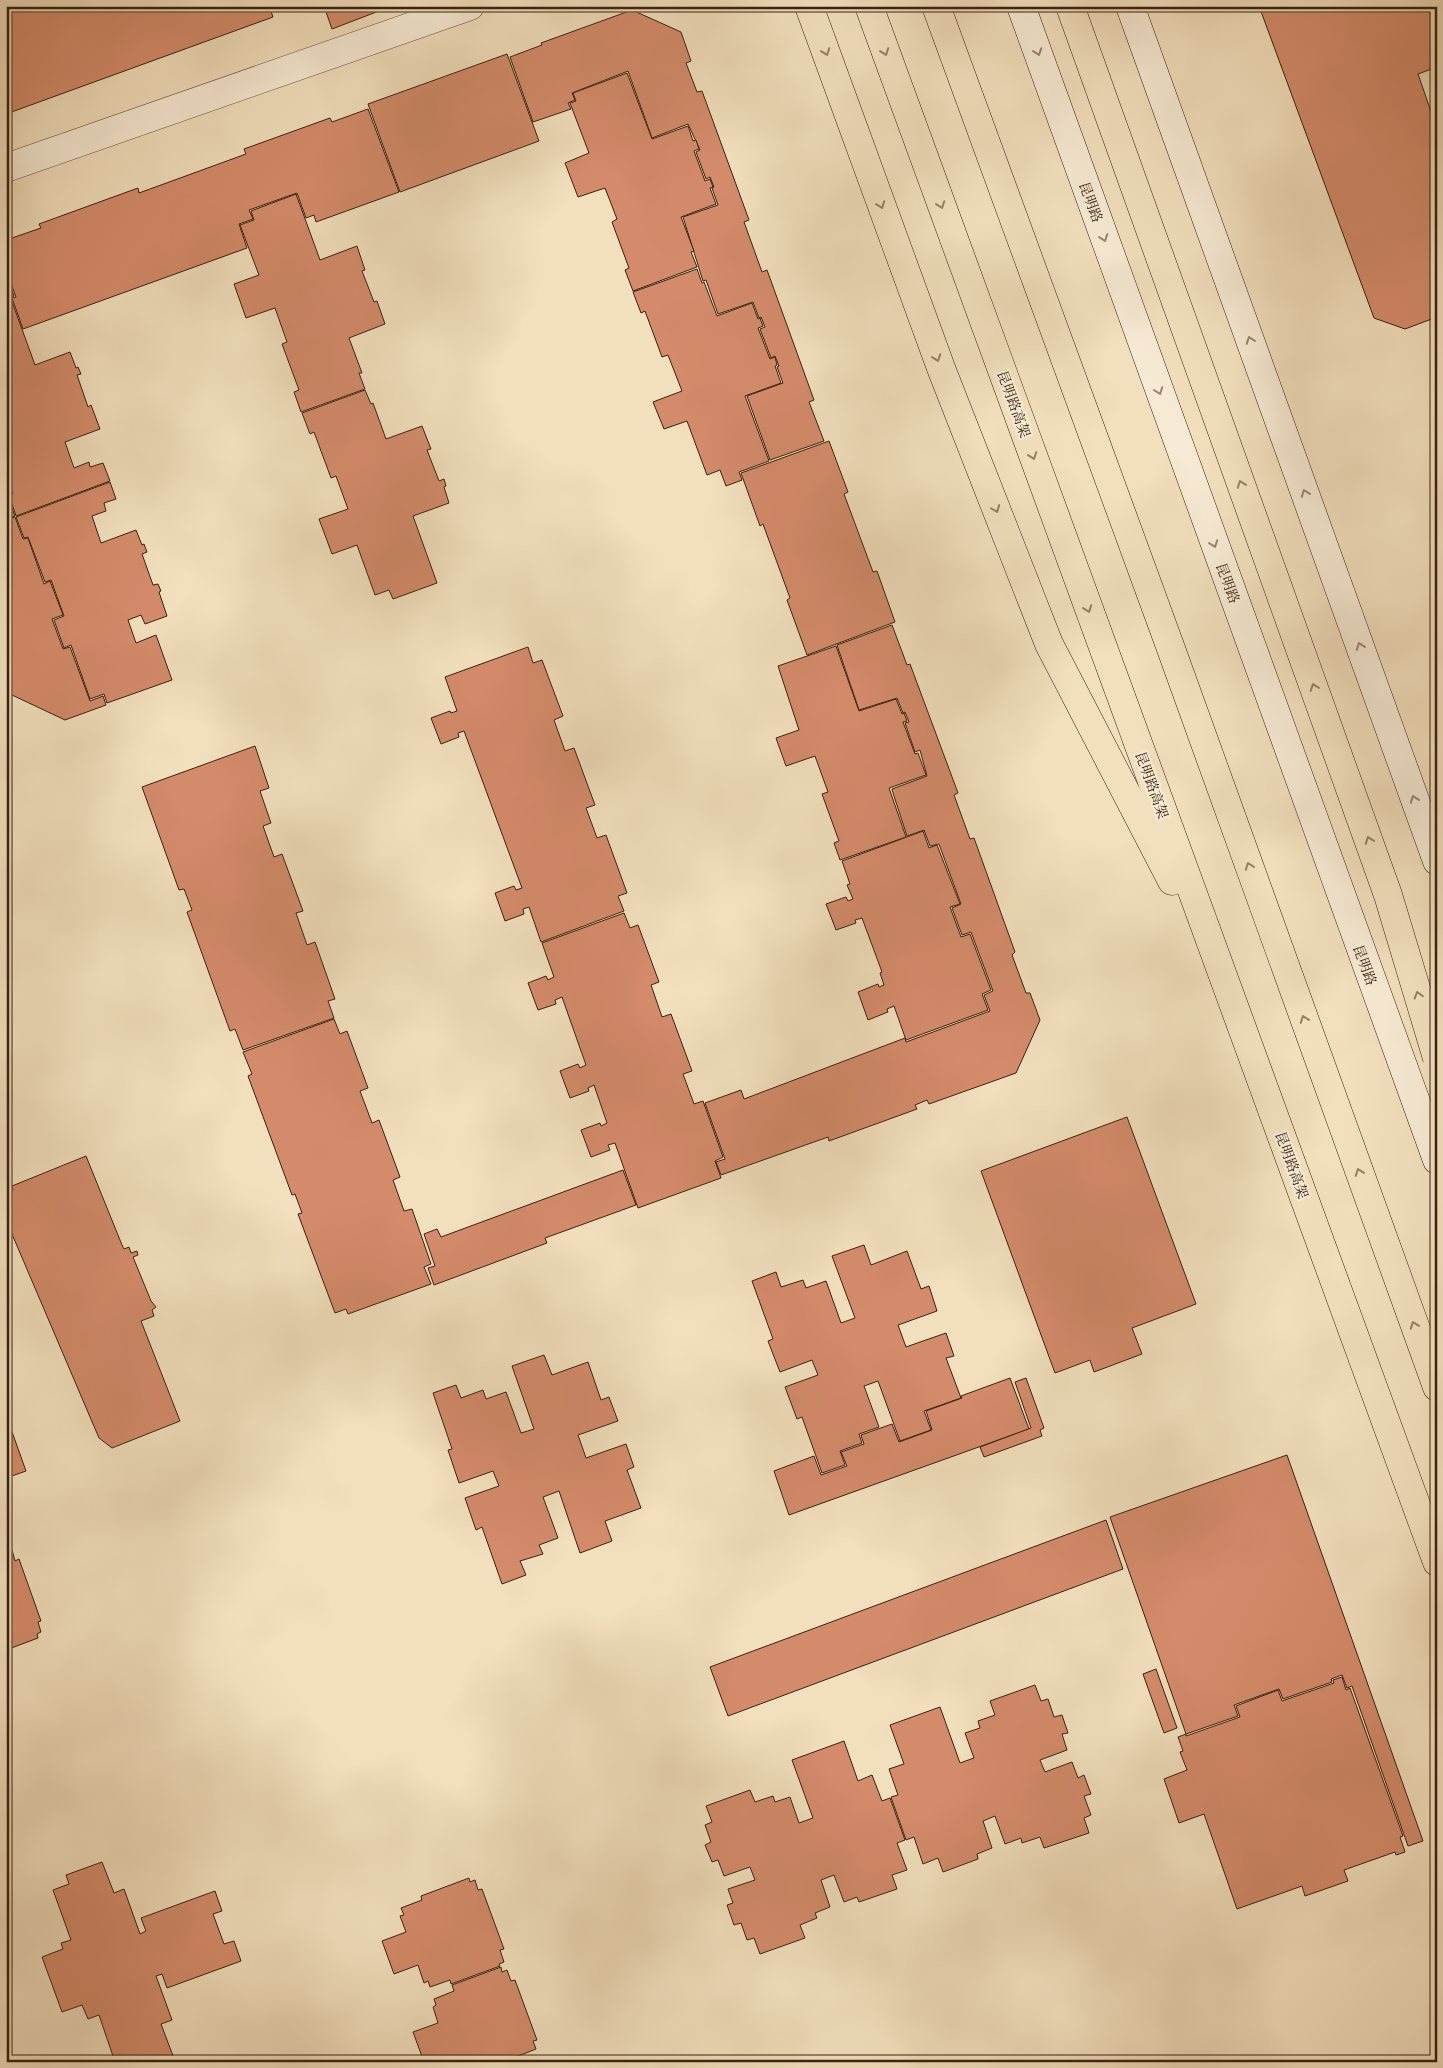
<svg xmlns="http://www.w3.org/2000/svg" width="1443" height="2068" viewBox="0 0 1443 2068" font-family="'Libre Caslon Text','Noto Serif SC',serif">
<style>
.building{fill:#d48b6b;stroke:#392110}
.lines{fill:none;stroke-linecap:round;stroke-linejoin:round}
.street-casing{stroke:#67503b;stroke-width:29}
.secondary-casing{stroke:#392110;stroke-width:29}
.highway-casing{stroke:#392110;stroke-width:29}
.street{stroke:#f7ead4;stroke-width:28}
.secondary{stroke:#f7ead4;stroke-width:28}
.highway{stroke:#f2dfbd;stroke-width:28}
.highway-bridge-casing{stroke:#392110;stroke-width:29;stroke-linecap:butt}
.highway-bridge{stroke:#f2dfbd;stroke-width:28}
.oneway{stroke:#968066}
.oneway2{stroke:#988672}
.labels{text-anchor:middle;stroke-width:4.5;stroke-linejoin:round;paint-order:stroke}
.street-label{font-size:14px;fill:#392110;stroke:#f7ead4}
</style>
<rect width="100%" height="100%" fill="#f2dfbd"/>
<filter id="stains"><feTurbulence type="fractalNoise" baseFrequency=".004" numOctaves="4"/><feColorMatrix values="0 0 0 0 .2 0 0 0 0 .09 0 0 0 0 .02 0 0 0 .5 -.17"/></filter>
<radialGradient id="worn" r=".72"><stop offset=".6" stop-color="#630" stop-opacity="0"/><stop offset="1" stop-color="#630" stop-opacity=".3"/></radialGradient>
<!-- building -->
<g class="building">
<polygon points="6,6 269,6 273,17 6,114"/>
<polygon points="324,6 392,6 332,29"/>
<polygon points="1259,6 1433,6 1437,18 1437,67 1418,74 1437,129 1437,317 1405,329 1374,318"/>
<polygon points="632,10 681,32 691,61 686,63 697,92 702,91 749,220 744,222 762,272 767,270 814,400 809,402 824,441 770,460 747,396 783,383 777,367 779,366 775,356 771,358 760,329 765,327 761,317 759,318 753,302 718,314 706,280 703,281 683,217 718,205 712,188 714,187 710,177 706,179 696,152 700,150 688,124 652,138 628,71 572,93 575,100 568,103 571,109 533,122 510,57 542,45 541,43"/>
<polygon points="507,54 539,141 400,192 368,104"/>
<polygon points="627,73 652,139 688,126 693,141 696,140 699,149 694,151 705,181 710,179 713,187 710,188 716,204 681,217 694,251 691,252 697,267 633,291 625,270 629,268 612,222 617,219 605,188 578,197 565,163 589,153 570,103 576,101 573,93"/>
<polygon points="368,109 399,192 316,222 314,215 306,218 297,193 249,210 253,219 239,224 247,248 23,329 12,298 16,297 6,270 6,240 41,228 39,224 138,188 139,193 246,154 244,149 330,118 332,122"/>
<polygon points="296,194 320,260 357,246 365,270 362,271 374,302 377,301 385,324 349,338 362,373 359,373 365,389 301,412 294,392 299,390 282,344 287,342 275,308 246,318 234,284 259,275 240,225 254,220 251,211"/>
<polygon points="697,269 702,283 704,282 717,316 752,303 758,319 760,318 763,326 758,328 770,359 775,357 777,365 775,366 781,383 745,396 769,461 739,472 742,480 726,486 720,470 707,475 687,421 664,429 653,402 682,391 668,355 662,357 645,311 641,313 633,292"/>
<polygon points="6,274 14,296 6,299"/>
<polygon points="11,299 35,365 70,352 76,368 78,367 81,374 77,375 88,407 91,405 100,429 65,442 74,468 89,462 90,467 103,463 110,481 16,516 9,495 13,494 6,474 6,300"/>
<polygon points="365,390 371,404 373,403 386,439 422,426 431,449 427,450 439,481 444,479 446,486 444,487 449,503 413,516 437,583 393,599 389,590 375,595 357,545 332,554 319,519 348,509 336,476 331,478 314,432 310,434 302,413"/>
<polygon points="829,441 848,492 844,494 873,572 877,571 895,622 807,655 787,600 790,598 763,524 760,526 741,473"/>
<polygon points="6,477 12,493 7,495 15,516 6,519"/>
<polygon points="110,482 116,499 104,503 106,511 92,516 101,543 136,530 142,545 144,544 147,552 142,554 153,585 158,584 161,591 159,592 167,616 145,624 141,615 128,620 136,643 156,635 172,680 107,703 104,694 90,699 71,645 64,648 54,620 64,616 51,580 45,582 28,537 24,538 16,517"/>
<polygon points="15,517 23,539 28,538 44,584 50,581 63,615 52,619 63,649 70,647 90,701 103,696 106,705 65,720 12,695 6,679 6,520"/>
<polygon points="892,625 907,665 910,664 958,793 954,795 970,839 974,838 1015,952 1012,955 1026,993 1030,993 1040,1020 1016,1073 929,1104 927,1100 915,1105 917,1109 829,1141 828,1137 721,1175 716,1162 725,1159 705,1103 741,1090 744,1099 905,1038 906,1042 990,1011 984,995 993,991 971,932 962,935 952,908 961,904 939,844 930,846 924,830 907,836 894,796 892,789 927,776 920,750 915,752 905,723 909,722 905,712 903,713 897,698 859,710 837,645"/>
<polygon points="836,646 859,711 896,699 902,714 904,713 907,721 903,722 915,754 918,753 926,775 889,788 906,837 840,860 834,843 839,841 822,794 828,792 815,756 786,766 776,738 799,730 778,666"/>
<polygon points="528,647 533,663 542,660 563,716 554,720 565,751 574,748 595,805 586,808 597,838 606,835 627,893 618,896 624,911 541,942 529,907 523,909 524,914 505,921 495,893 514,886 516,890 522,888 464,731 458,733 459,737 441,744 431,718 450,711 451,713 457,711 445,677"/>
<polygon points="255,746 269,788 260,791 271,823 263,826 274,857 282,854 303,911 296,913 307,945 315,942 335,999 328,1001 334,1018 243,1050 235,1029 230,1031 187,912 192,910 184,889 179,890 142,787"/>
<polygon points="923,831 929,848 937,845 960,904 950,907 961,937 970,934 991,990 982,994 988,1010 906,1040 894,1006 887,1009 888,1012 868,1020 858,992 878,984 879,987 884,985 880,973 882,972 862,918 855,920 856,923 836,930 826,904 846,897 848,901 853,899 847,885 850,884 842,861"/>
<polygon points="624,913 630,928 638,925 659,982 651,985 662,1017 671,1014 692,1071 683,1074 694,1104 703,1101 723,1157 715,1161 721,1178 638,1208 615,1143 608,1145 610,1150 591,1157 581,1130 600,1123 601,1126 607,1123 594,1085 588,1088 589,1091 570,1098 560,1071 578,1064 580,1068 586,1065 562,997 555,1000 556,1004 538,1010 528,983 546,976 548,980 554,977 542,943"/>
<polygon points="334,1019 340,1034 347,1031 368,1088 360,1091 372,1123 379,1120 400,1177 393,1180 404,1211 412,1209 431,1264 424,1267 431,1284 348,1314 346,1309 335,1313 298,1214 302,1213 295,1194 292,1195 248,1076 252,1074 243,1052"/>
<polygon points="1127,1117 1196,1304 1132,1328 1142,1354 1094,1372 1090,1360 1055,1373 981,1171"/>
<polygon points="86,1156 122,1245 124,1249 129,1247 131,1253 137,1251 138,1255 133,1257 151,1301 156,1307 152,1310 154,1316 141,1321 180,1421 112,1448 99,1438 6,1220 6,1192 13,1190 12,1186"/>
<polygon points="623,1170 636,1205 545,1238 547,1243 434,1285 428,1268 435,1266 424,1234 437,1229 441,1237"/>
<polygon points="864,1245 871,1265 907,1251 921,1289 929,1286 937,1311 898,1325 906,1347 946,1333 954,1356 946,1358 961,1398 924,1411 931,1430 900,1441 878,1381 864,1386 879,1427 859,1434 862,1443 840,1451 845,1465 822,1473 802,1417 797,1419 785,1387 818,1375 812,1360 780,1372 768,1341 773,1339 752,1281 776,1272 781,1287 803,1280 806,1288 826,1281 841,1323 855,1318 832,1256"/>
<polygon points="544,1355 552,1375 588,1362 601,1400 609,1397 618,1421 578,1435 586,1458 626,1444 634,1467 627,1470 641,1508 605,1521 612,1541 580,1553 559,1491 543,1497 558,1538 539,1545 543,1554 520,1561 526,1575 502,1584 482,1527 476,1530 465,1498 499,1486 493,1471 459,1483 448,1450 452,1449 433,1393 456,1385 461,1398 483,1390 486,1399 506,1392 521,1433 534,1429 512,1366"/>
<polygon points="1010,1378 1029,1429 789,1515 774,1471 814,1456 821,1475 847,1466 841,1452 864,1444 861,1435 892,1424 899,1442 932,1430 926,1411 962,1398 961,1396"/>
<polygon points="1026,1378 1044,1428 1040,1430 1042,1436 984,1457 980,1447 1031,1428 1015,1382"/>
<polygon points="6,1415 26,1471 6,1478"/>
<polygon points="1287,1455 1423,1841 1408,1846 1352,1686 1347,1688 1342,1675 1331,1679 1332,1682 1283,1699 1279,1689 1234,1705 1238,1716 1186,1734 1110,1517"/>
<polygon points="1106,1520 1123,1569 728,1716 710,1667"/>
<polygon points="12,1550 15,1561 19,1559 41,1621 38,1622 41,1632 37,1634 38,1638 6,1650 6,1551 7,1552"/>
<polygon points="1156,1669 1177,1728 1164,1733 1143,1674"/>
<polygon points="1342,1677 1346,1690 1350,1688 1403,1836 1400,1837 1405,1852 1396,1855 1395,1852 1344,1870 1348,1881 1305,1896 1302,1886 1237,1909 1204,1814 1179,1823 1164,1779 1187,1770 1180,1752 1183,1751 1178,1737 1186,1734 1186,1736 1240,1717 1236,1706 1278,1690 1282,1701 1334,1683 1333,1680"/>
<polygon points="1035,1685 1041,1701 1048,1699 1054,1717 1062,1715 1068,1733 1062,1734 1067,1750 1040,1760 1045,1772 1072,1762 1078,1778 1084,1775 1091,1794 1084,1796 1091,1815 1084,1818 1089,1833 1044,1848 1040,1837 1022,1843 1021,1838 1005,1844 995,1816 983,1821 992,1848 977,1854 978,1859 943,1872 938,1858 923,1864 914,1837 906,1840 891,1797 898,1795 889,1769 904,1764 890,1725 940,1707 960,1763 974,1758 965,1733 980,1728 978,1721 995,1715 990,1701"/>
<polygon points="844,1741 858,1781 872,1775 882,1801 890,1798 905,1840 897,1843 907,1870 892,1875 897,1889 859,1902 857,1897 844,1902 834,1875 821,1880 830,1907 815,1913 817,1918 800,1925 805,1938 760,1954 754,1938 747,1940 741,1923 734,1925 727,1905 733,1903 728,1889 755,1880 750,1867 724,1876 718,1860 712,1862 705,1845 711,1842 705,1825 712,1822 706,1806 750,1790 755,1802 773,1796 775,1802 790,1797 799,1823 813,1818 792,1760"/>
<polygon points="102,1862 114,1893 124,1889 140,1934 146,1931 141,1918 215,1891 222,1911 213,1914 224,1944 234,1941 241,1961 167,1988 162,1974 156,1976 172,2020 161,2024 173,2056 156,2062 115,2062 99,2015 88,2019 82,2005 62,2012 42,1957 63,1949 61,1943 71,1940 53,1890 69,1884 66,1875"/>
<polygon points="469,1878 470,1882 475,1880 478,1890 482,1889 504,1949 500,1950 504,1962 499,1964 500,1966 451,1984 450,1980 430,1987 428,1981 424,1983 418,1965 394,1974 382,1941 406,1932 400,1916 404,1915 401,1908 422,1900 421,1896"/>
<polygon points="501,1967 502,1972 507,1970 511,1981 515,1980 537,2040 533,2041 536,2049 503,2062 453,2062 451,2057 437,2062 424,2062 413,2032 438,2023 433,2007 436,2005 434,1999 454,1991 452,1985"/>
<polygon points="174,2056 176,2062 159,2062"/>
</g>
<g class="lines">
<defs>
<polyline id="street" points="6,168 470,6"/>
<g id="secondary">
<polyline points="1021,6 1437,1160"/>
<polyline points="1130,6 1437,861"/>
</g>
<g id="highway">
<polyline points="809,6 941,368 1049,644 1172,881"/>
<polyline points="869,6 1437,1562"/>
<polyline points="936,6 1170,646 1437,1387"/>
</g>
</defs>
<!-- street casing -->
<use href="#street" class="street-casing"/>
<!-- secondary casing -->
<use href="#secondary" class="secondary-casing"/>
<!-- highway casing -->
<use href="#highway" class="highway-casing"/>
<!-- street -->
<use href="#street" class="street"/>
<!-- secondary -->
<use href="#secondary" class="secondary"/>
<!-- highway -->
<use href="#highway" class="highway"/>
<defs>
<polyline id="highway-bridge" points="1070,6 1388,895 1437,1058"/>
</defs>
<!-- highway-bridge casing -->
<use href="#highway-bridge" class="highway-bridge-casing"/>
<!-- highway-bridge -->
<use href="#highway-bridge" class="highway-bridge"/>
</g>
<!-- one-way arrows -->
<defs><path id="oneway-chevron" d="M-2-3.5L2.5 0L-2 3.5" fill="none" stroke-width="1.6" stroke-linecap="round" stroke-linejoin="round" transform="scale(1.25)"/></defs>
<g class="oneway">
<use href="#oneway-chevron" transform="translate(826 52) rotate(70)"/>
<use href="#oneway-chevron" transform="translate(885 52) rotate(70)"/>
<use href="#oneway-chevron" transform="translate(881 205) rotate(70)"/>
<use href="#oneway-chevron" transform="translate(941 205) rotate(70)"/>
<use href="#oneway-chevron" transform="translate(937 358) rotate(70)"/>
<use href="#oneway-chevron" transform="translate(1033 456) rotate(70)"/>
<use href="#oneway-chevron" transform="translate(1241 484) rotate(-110)"/>
<use href="#oneway-chevron" transform="translate(996 509) rotate(69)"/>
<use href="#oneway-chevron" transform="translate(1088 609) rotate(70)"/>
<use href="#oneway-chevron" transform="translate(1314 687) rotate(-110)"/>
<use href="#oneway-chevron" transform="translate(1369 840) rotate(-110)"/>
<use href="#oneway-chevron" transform="translate(1249 866) rotate(-110)"/>
<use href="#oneway-chevron" transform="translate(1418 995) rotate(-107)"/>
<use href="#oneway-chevron" transform="translate(1304 1019) rotate(-110)"/>
<use href="#oneway-chevron" transform="translate(1359 1172) rotate(-110)"/>
<use href="#oneway-chevron" transform="translate(1414 1325) rotate(-110)"/>
</g>
<g class="oneway2">
<use href="#oneway-chevron" transform="translate(1038 52) rotate(70)"/>
<use href="#oneway-chevron" transform="translate(1104 238) rotate(70)"/>
<use href="#oneway-chevron" transform="translate(1250 340) rotate(-110)"/>
<use href="#oneway-chevron" transform="translate(1159 391) rotate(70)"/>
<use href="#oneway-chevron" transform="translate(1305 493) rotate(-110)"/>
<use href="#oneway-chevron" transform="translate(1214 544) rotate(70)"/>
<use href="#oneway-chevron" transform="translate(1360 646) rotate(-110)"/>
<use href="#oneway-chevron" transform="translate(1414 799) rotate(-110)"/>
</g>
<g class="labels">
<!-- street labels -->
<g class="street-label">
<text transform="translate(1091 202) rotate(70)" y="5">昆明路</text>
<text transform="translate(1014 404) rotate(70)" y="5">昆明路高架</text>
<text transform="translate(1228 583) rotate(70)" y="5">昆明路</text>
<text transform="translate(1152 785) rotate(70)" y="5">昆明路高架</text>
<text transform="translate(1365 965) rotate(70)" y="5">昆明路</text>
<text transform="translate(1292 1165) rotate(70)" y="5">昆明路高架</text>
</g>
</g>
<!-- margin -->
<rect width="1443" height="2068" fill="none" stroke="#f2dfbd" stroke-width="25"/>
<rect x="8" y="8" width="1428" height="2053" fill="none" stroke="#392110" stroke-width="2.5"/>
<rect x="12" y="12" width="1418" height="2043" fill="none" stroke="#392110"/>
<rect width="100%" height="100%" filter="url(#stains)"/>
<rect width="100%" height="100%" fill="url(#worn)"/>
</svg>
